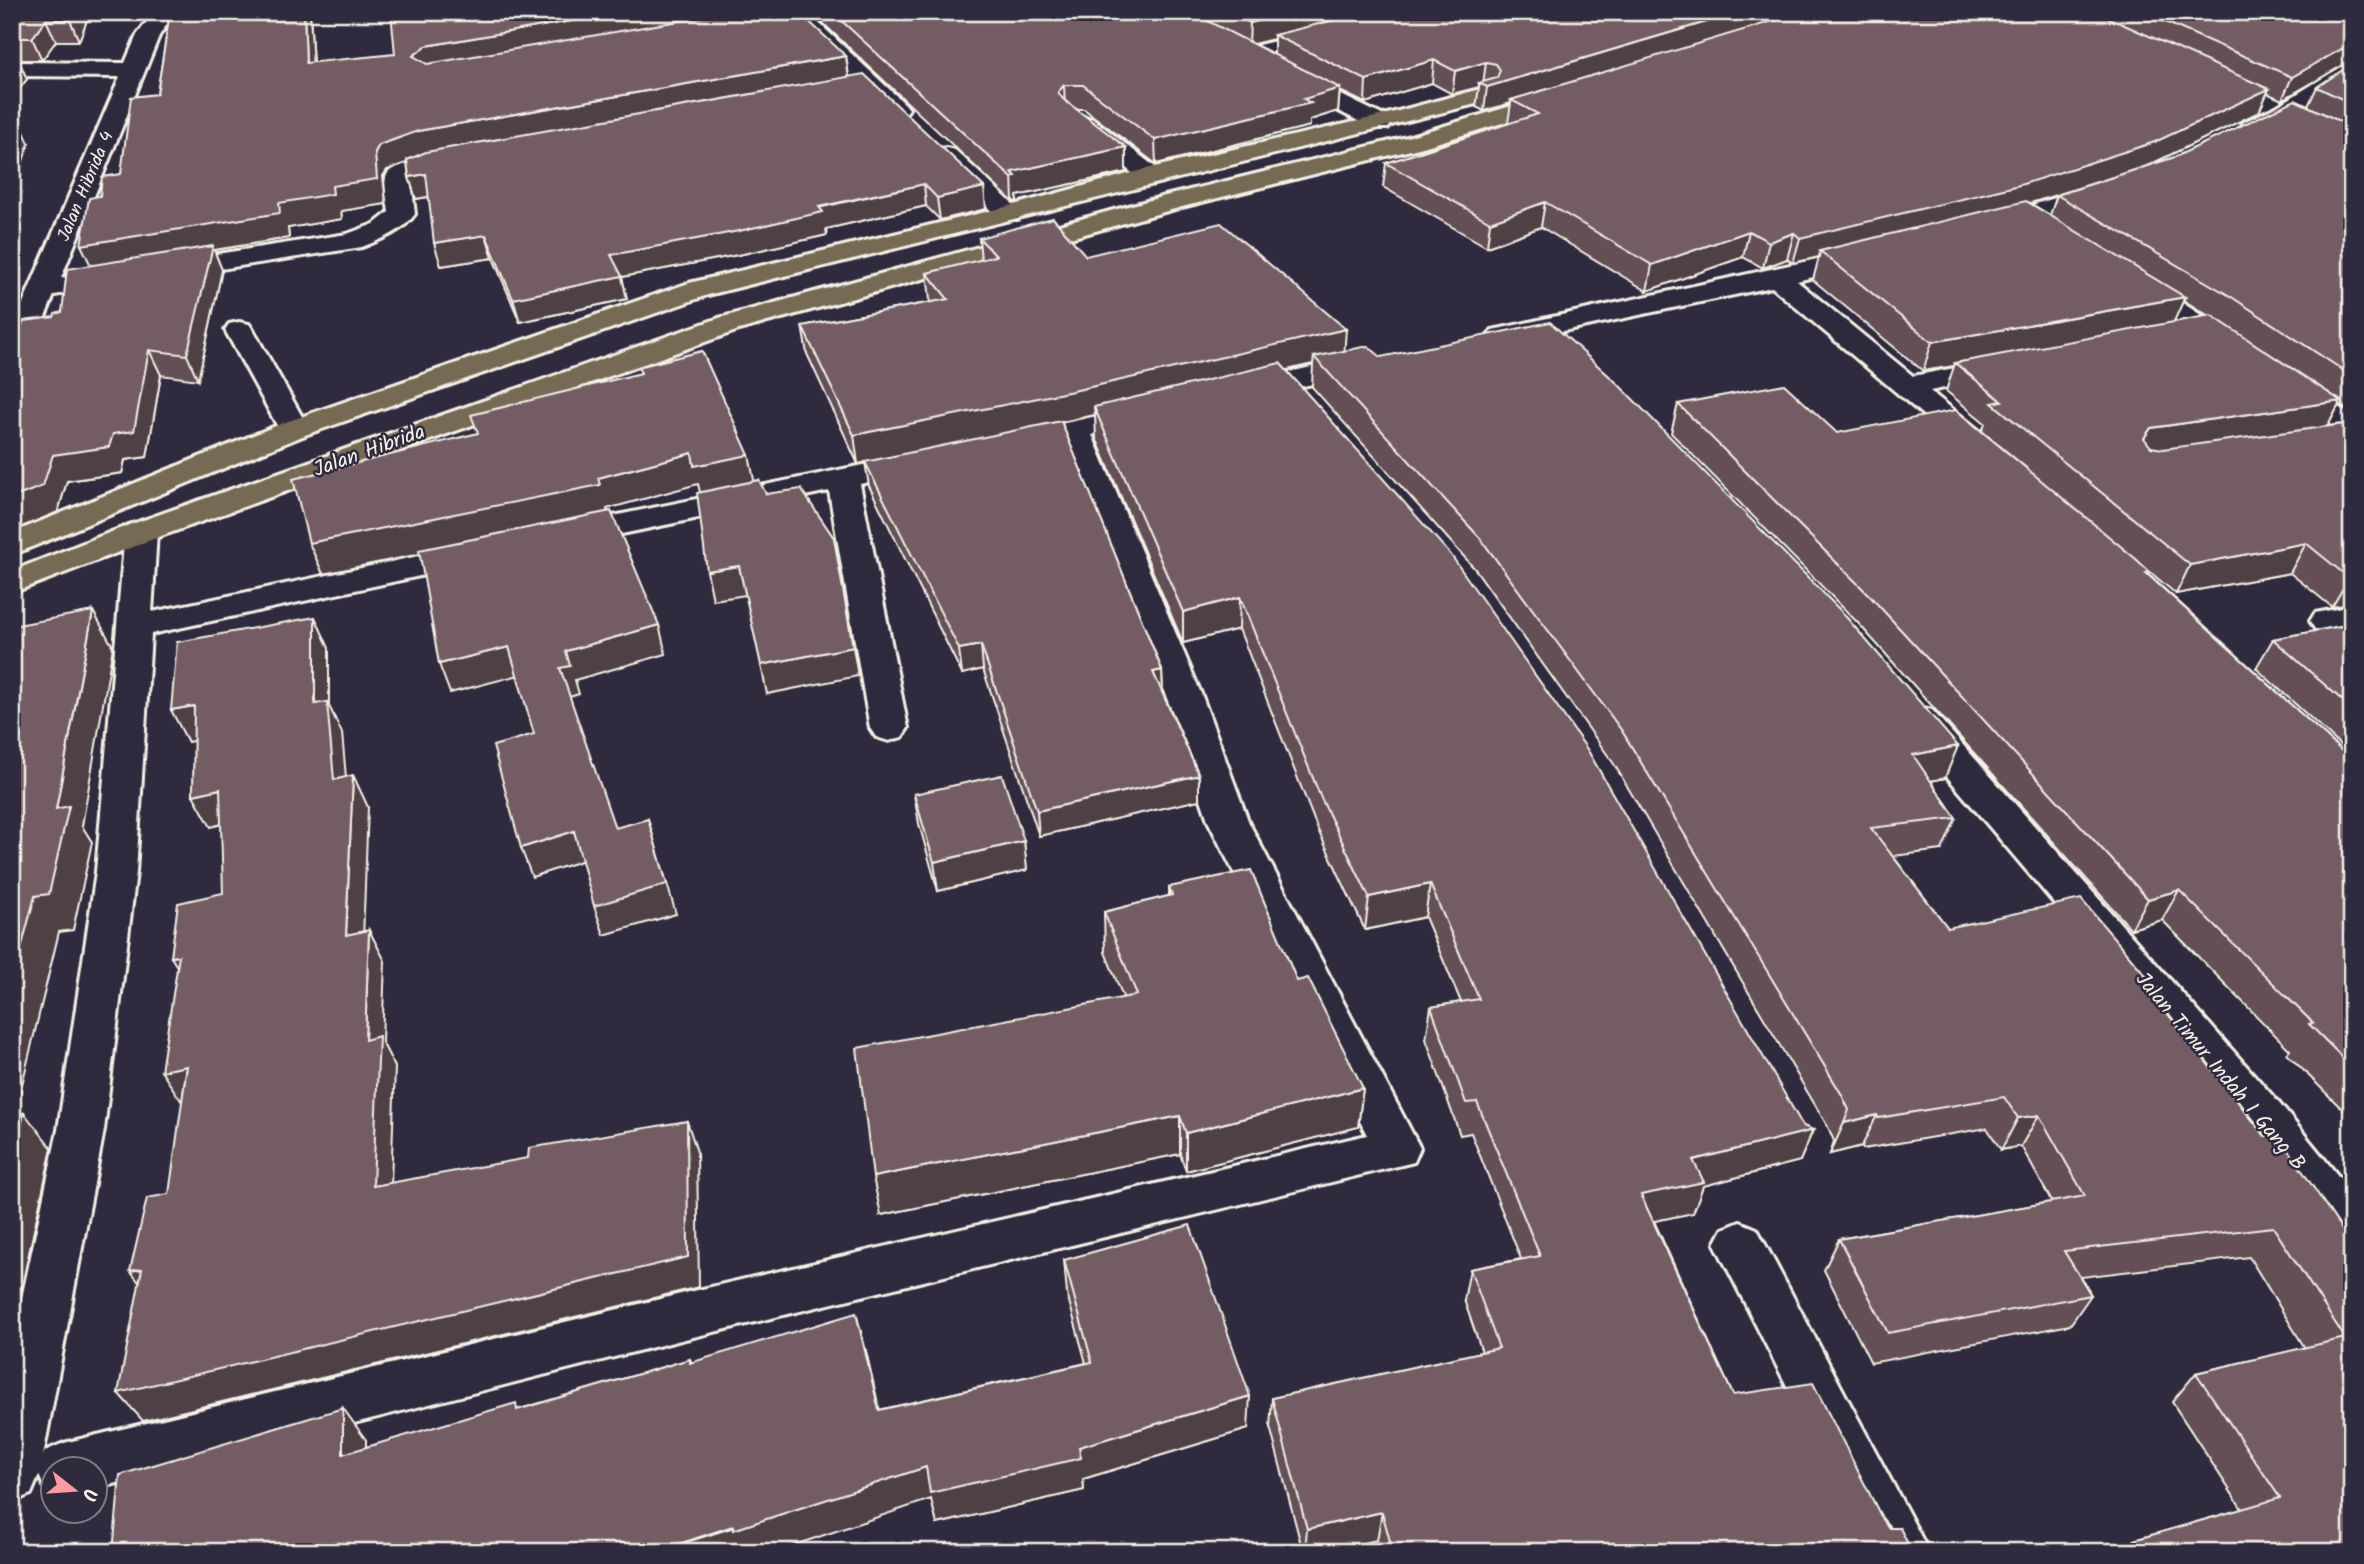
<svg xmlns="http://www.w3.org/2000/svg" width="2364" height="1564" viewBox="0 0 2364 1564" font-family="Kalam,sans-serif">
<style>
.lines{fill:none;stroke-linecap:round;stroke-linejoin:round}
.minor-casing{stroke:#f4f1e8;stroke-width:6}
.major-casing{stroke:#f4f1e8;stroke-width:6}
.minor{fill:#2f2a3d;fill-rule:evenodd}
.major{fill:#776a54;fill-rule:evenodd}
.wall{fill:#634f55;stroke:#f4f1e8;stroke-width:2;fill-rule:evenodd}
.shaded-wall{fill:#504045;stroke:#f4f1e8;stroke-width:2}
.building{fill:#735c63;stroke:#f4f1e8;stroke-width:2}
.labels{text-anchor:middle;stroke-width:5;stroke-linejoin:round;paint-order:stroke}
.far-street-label{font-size:18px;fill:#f4f1e8;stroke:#2f2a3d}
.street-label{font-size:21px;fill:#f4f1e8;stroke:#2f2a3d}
</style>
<rect width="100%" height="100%" fill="#2f2a3d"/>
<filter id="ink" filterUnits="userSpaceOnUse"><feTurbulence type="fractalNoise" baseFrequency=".0143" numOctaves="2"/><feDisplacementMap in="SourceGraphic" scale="14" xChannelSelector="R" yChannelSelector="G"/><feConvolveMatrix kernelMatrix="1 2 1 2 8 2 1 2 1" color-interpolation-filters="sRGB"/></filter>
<g filter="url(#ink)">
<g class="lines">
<defs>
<g id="minor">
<path d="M 154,12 L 175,12 L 159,36 L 61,278 L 347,234 L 374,224 L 389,212 C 388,202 382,181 388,173 C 397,161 453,150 468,154 L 471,159 L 468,164 L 432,171 L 411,180 L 415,214 C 402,232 382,239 362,247 L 54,295 L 26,364 L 22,370 L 12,373 L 12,329 L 120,77 L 12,76 L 12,62 L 125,63 L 137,35 Z"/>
<polygon points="785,12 807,12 905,104 909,109 905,114 889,114"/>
<polygon points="1394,12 1431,12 1428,16 1246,62 1235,55 1238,50"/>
<path d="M 2352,60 L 2352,77 C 2328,93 2272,139 2244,132 L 2240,127 L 2244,122 L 2276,107 Z"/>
<polygon points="1292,71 1388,118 1392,123 1388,128 1372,128 1284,83 1281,78"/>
<polygon points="1085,117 1093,119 1159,170 1162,175 1159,180 1141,180 1077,129 1073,124 1077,119"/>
<polygon points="946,148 955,150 1018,209 1022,214 1018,219 1000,219 937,160 934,155 937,150"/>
<polygon points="2103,184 2112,186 2115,191 2112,196 1990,233 1981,230 1977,225 1981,220"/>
<polygon points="1867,248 1876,250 1880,256 1876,262 1797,281 1913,376 2002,359 2012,362 2017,368 2012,374 1930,391 1991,440 1995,447 1991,454 1980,456 1969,454 1772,287 1502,344 1492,342 1488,336 1492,330 1502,328"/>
<polygon points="2133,275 2143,277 2242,342 2246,348 2242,354 2232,357 2222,354 2123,289 2119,283 2123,277"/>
<polygon points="239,322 249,324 253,330 309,429 305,435 294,438 283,435 279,429 225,330 229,324"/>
<polygon points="1364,355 1374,358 1378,364 1374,370 1242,400 1232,397 1227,391 1232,385"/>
<polygon points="2290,379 2300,382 2352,416 2352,439 2341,436 2280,394 2275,388 2280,382"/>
<polygon points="1146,405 1157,408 1161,414 1157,420 1092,435 1202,696 1249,823 1420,1148 1414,1162 685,1339 94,1489 94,1470 52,1470 52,1492 45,1489 39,1475 31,1494 12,1502 12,1345 58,1130 96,872 125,532 129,525 141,522 153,525 157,532 152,612 471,545 483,548 488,555 483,562 471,565 151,634 136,872 104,1130 43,1456 45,1451 64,1443 685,1293 1367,1135 1209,823 1166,696 1064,442 1013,453 1002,451 998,444 1002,437"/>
<polygon points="917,454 928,456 933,463 928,470 860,484 908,728 902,737 889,741 876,737 870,728 829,491 564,546 552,543 548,536 552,529 564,526"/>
<polygon points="2352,606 2352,628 2327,632 2315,629 2310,621 2315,613"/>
<polygon points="1919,707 1932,710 2278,1102 2352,1193 2352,1251 2335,1245 2246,1130 1906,728 1900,719 1906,710"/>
<polygon points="1740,1222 1757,1229 1929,1552 1871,1552 1715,1244 1723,1229"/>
</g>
<g id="major">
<polygon points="1484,88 1492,90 1495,95 1492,100 708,295 305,435 12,555 12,533 283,423 689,283 1002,208 1150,168 1376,117"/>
<polygon points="1558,92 1566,94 1569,99 1566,104 1423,147 1182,207 739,330 153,539 12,593 12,571 129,525 719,318 1165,196 1407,137"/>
</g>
</defs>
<!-- minor casing -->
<use href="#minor" class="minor-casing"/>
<!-- major casing -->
<use href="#major" class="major-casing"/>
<!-- minor -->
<use href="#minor" class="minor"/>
<!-- major -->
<use href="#major" class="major"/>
</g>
<!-- wall -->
<g class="wall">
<polygon points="12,12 90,12 79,41 56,41 42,60 18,60 27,79 12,98"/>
<polygon points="123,12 151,12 147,17 125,17"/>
<polygon points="170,12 310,12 313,63 846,56 849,76 986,209 940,220 926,206 826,229 827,235 743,254 622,277 627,299 520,322 493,258 441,266 429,197 416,199 409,177 407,162 387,170 383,176 386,204 341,211 342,219 288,228 289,238 214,250 222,270 198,380 161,375 147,457 125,460 122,473 67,481 58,512 54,317 62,312 91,266 100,196 121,174 157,94"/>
<path d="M 811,12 L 2352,12 L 2282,100 L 2267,93 L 2259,112 L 2145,167 L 2030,203 L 2050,215 L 2057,195 L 2175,157 L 2308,106 L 2317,87 L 2352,64 L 2352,413 L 2339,404 L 2328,426 L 2352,423 L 2352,604 L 2332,607 L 2290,573 L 2176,594 L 2150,572 L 2149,575 L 2352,760 L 2352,1119 L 2287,1054 L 2290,1050 L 2162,920 L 2131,929 L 1858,623 L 1671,433 L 1678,404 L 1837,433 L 2031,472 L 1982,431 L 1985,423 L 1946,391 L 1954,366 L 1923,371 L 1813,280 L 1819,257 L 1793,263 L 1787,259 L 1763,268 L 1743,257 L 1647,291 L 1541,227 L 1487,247 L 1383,187 L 1386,163 L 1508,123 L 1511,103 L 1484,111 L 1476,107 L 1479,87 L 1452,94 L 1432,83 L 1365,103 L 1340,91 L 1338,111 L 1310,120 L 1310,126 L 1156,164 L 1084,109 L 1075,109 L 1126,172 L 1017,196 L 1017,201 L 1013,202 ZM 1274,39 L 1274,54 L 1253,44 ZM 2183,300 L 2209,316 L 2173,322 Z"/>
<polygon points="979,238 1086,256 1344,351 1381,357 1945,778 1931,781 1956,818 1942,850 1893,856 1948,928 2160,992 2156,998 2345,1234 2352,1552 2123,1552 2134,1540 2242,1509 2172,1402 2196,1373 2305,1348 2249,1257 2081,1277 2091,1295 2070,1325 1871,1363 1824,1270 1839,1239 2052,1202 2021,1146 2001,1150 1987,1128 1863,1149 1862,1146 1830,1154 1834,1141 1828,1127 1614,764 1475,569 1312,387 1313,364 1287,370 1803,1126 1813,1130 1800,1161 1703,1186 1693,1213 1654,1221 1733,1395 1882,1518 1912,1552 1380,1552 1377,1540 1324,1552 1303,1552 1270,1427 1272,1398 1482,1352 1464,1300 1470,1269 1521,1259 1471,1133 1460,1135 1426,1039 1431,1007 1461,1002 1425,917 1365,930 1318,830 1239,629 1183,643 1096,438 1095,415 1061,422 1162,670 1163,692 1199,775 1199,800 1039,836 983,669 962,674 869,486 865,462 858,464 807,354 802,326 932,302 930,300 927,273 981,260"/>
<polygon points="2352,624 2352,756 2256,668 2273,639"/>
<polygon points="914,794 1024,841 1027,870 938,891 919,824"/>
<polygon points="1169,887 1297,981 1363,1088 1358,1127 1186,1171 1180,1154 881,1215 1123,997 1105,952 1104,912 1169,896"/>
<polygon points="1064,1260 1248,1429 1083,1479 1084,1490 937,1524 931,1499 113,1552 366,1440 366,1447 520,1409 690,1359 692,1363 865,1347 879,1410 1086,1363 1067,1294"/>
</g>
<!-- shaded-wall -->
<g class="shaded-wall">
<polygon points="73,12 90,12 79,41 70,20"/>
<polygon points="145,12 151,12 147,17"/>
<polygon points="304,12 310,12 314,87 306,63"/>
<polygon points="624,12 759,12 433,68 413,56 426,46"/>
<polygon points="1293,12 1382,12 1274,35 1274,39 1249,45 1250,23"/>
<polygon points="1740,12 1809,12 1511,100 1511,103 1484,111 1487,87"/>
<polygon points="46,20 56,41 42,60 32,38"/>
<polygon points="2352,43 2352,60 2282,100 2292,77"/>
<polygon points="846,56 849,79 425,156 387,170 383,176 386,204 341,211 342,219 288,228 289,238 214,250 222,270 198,380 187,355 93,270 81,245 332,186 375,152 379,145 418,131"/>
<polygon points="17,57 27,79 12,98 12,63"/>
<polygon points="1434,60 1432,83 1365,103 1366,80"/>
<polygon points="1486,62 1483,85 1479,83 1479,87 1452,94 1455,71"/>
<polygon points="1064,85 1065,108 1058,92"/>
<polygon points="1340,88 1338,111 1310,120 1310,126 1156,164 1155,140"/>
<polygon points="2269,89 2259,112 2145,167 2011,209 1820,251 1819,257 1793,263 1800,238"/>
<polygon points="19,121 29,143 12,194 12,139"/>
<polygon points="1126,147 1126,172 1017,196 1017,201 1013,202 1012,172"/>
<polygon points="426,174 433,196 416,199 409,177"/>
<polygon points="924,184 926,206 826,229 827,235 743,254 622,277 627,299 520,322 513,299 611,255"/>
<polygon points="984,187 986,209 940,220 937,198"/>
<polygon points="1545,202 1541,227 1487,247 1490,222"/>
<polygon points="1749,231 1743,257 1647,291 1652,265"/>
<polygon points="1794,233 1787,259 1763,268 1769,242"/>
<polygon points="486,235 493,258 441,266 434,243"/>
<polygon points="2185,297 2172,326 1955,363 1954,366 1923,371 1932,342"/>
<polygon points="1346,329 1344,357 1314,357 1313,364 1097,414 1094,407 1095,415 858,464 854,435"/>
<polygon points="149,350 161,375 147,457 125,460 122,473 67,481 58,512 12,531 12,498"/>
<polygon points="2341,401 2326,429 2139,456 2144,438 2151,428"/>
<polygon points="692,453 749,455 755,485 701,496 698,484 607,509 609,515 323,574 309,543 598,478"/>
<polygon points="2306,543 2290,573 2176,594 2190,565"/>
<polygon points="739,566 746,595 713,600 707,571"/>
<polygon points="2352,577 2352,604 2332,607 2349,578"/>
<polygon points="1240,597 1239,629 1183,643 1183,612"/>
<polygon points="93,611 113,647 82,826 92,842 73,930 59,932 12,1126 12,983 56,809"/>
<polygon points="315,617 329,648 329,706 342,733 349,811 334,780 315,704"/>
<polygon points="659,625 666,654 575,680 579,694 569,697 560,668 566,651"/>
<polygon points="981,645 983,669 962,674 959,649"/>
<polygon points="509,647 519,675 450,693 439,664"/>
<polygon points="853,647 858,676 767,694 761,665"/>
<polygon points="1162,670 1163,695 1153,672"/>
<polygon points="194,706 210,737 188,742 171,710"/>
<polygon points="1958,746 1945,778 1900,787 1913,755"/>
<polygon points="353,775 368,807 362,966 346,935"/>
<polygon points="1199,775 1199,800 1039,836 1037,811"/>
<polygon points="220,789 236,820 211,827 193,795"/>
<polygon points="648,819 676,914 604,935 594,906"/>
<polygon points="574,831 584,860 532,877 521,848"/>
<polygon points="1024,841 1027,870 938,891 934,862"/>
<polygon points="1430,884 1425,917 1365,930 1369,897"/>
<polygon points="2179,890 2162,920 2131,929 2148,899"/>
<polygon points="369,930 385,961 382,1042 395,1067 390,1216 373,1186 365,1040"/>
<polygon points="179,956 191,989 171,957"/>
<polygon points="187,1066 182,1102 161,1071"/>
<polygon points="1363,1088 1358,1127 1186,1171 1186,1133"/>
<polygon points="24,1113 52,1148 12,1331 12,1163"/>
<polygon points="1877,1115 1862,1146 1830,1154 1844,1123"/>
<polygon points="2039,1115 2021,1146 2001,1150 2018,1118"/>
<polygon points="1180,1116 1180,1154 881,1215 873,1177"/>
<polygon points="687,1121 697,1152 699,1287 143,1421 118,1393"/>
<polygon points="1813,1130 1800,1161 1703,1186 1693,1213 1631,1226 1641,1195 1693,1160"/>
<polygon points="142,1269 153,1300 130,1271"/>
<polygon points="856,1313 865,1347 887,1442 879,1410"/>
<polygon points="1250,1396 1248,1429 1083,1479 1084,1490 937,1524 931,1499 774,1552 655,1552 926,1467 1079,1447"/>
<polygon points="343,1408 366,1440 366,1486 343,1454"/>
<polygon points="1382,1512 1377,1540 1324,1552 1305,1552 1307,1529"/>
</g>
<!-- building -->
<g class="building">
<polygon points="12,12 73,12 70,20 46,20 32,38 12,38"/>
<polygon points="170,12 304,12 306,63 395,54 391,12 624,12 426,46 413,56 427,64 732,12 799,12 846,56 418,131 379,145 375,152 377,179 332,186 333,194 279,203 280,213 81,245 89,198 100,196 102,177 121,174 131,97 157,94"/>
<polygon points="832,12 1190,12 1340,88 1304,99 1311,103 1155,140 1083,85 1064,85 1058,92 1063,99 1126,147 1012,172 1016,176 1012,178"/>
<polygon points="1229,12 1293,12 1250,23"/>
<polygon points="1367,12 1740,12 1487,87 1479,83 1497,78 1500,70 1496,64 1486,62 1455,71 1434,60 1366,80 1274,35"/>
<polygon points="1803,12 2082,12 2104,16 2269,89 2155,142 2020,185 1800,238 1794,233 1769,242 1749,231 1652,265 1545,202 1490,222 1386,163 1538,114 1511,100"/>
<polygon points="2142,12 2352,12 2352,43 2292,77"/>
<polygon points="2352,64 2352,104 2317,87"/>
<polygon points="864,74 984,187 937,198 924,184 819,207 823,212 739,231 611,255 622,276 513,299 486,235 434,243 426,174 409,177 407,160 426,152"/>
<polygon points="2295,100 2352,127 2352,376 2230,296 2057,195 2175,157"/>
<polygon points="12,121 19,121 12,139"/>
<polygon points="2026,201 2185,297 1932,342 1820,251"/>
<polygon points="1053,218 1086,256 1221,223 1346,329 1073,391 854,435 802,326 948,299 927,273 996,256 979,238"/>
<polygon points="213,246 187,355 149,350 134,431 113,434 109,447 53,455 43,486 12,498 12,343 24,321 54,317 55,314 62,312 67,269"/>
<polygon points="2211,315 2341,401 2151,428 2144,438 2151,447 2163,449 2352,423 2352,577 2349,578 2306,543 2190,565 1992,403 2002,401 1955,363"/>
<polygon points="1550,322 1618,384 1841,611 1958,746 1913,755 1956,818 1871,828 1948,928 2081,899 2160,992 2152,994 2265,1136 2278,1135 2345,1234 2352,1234 2352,1552 2142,1552 2134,1540 2280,1498 2196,1373 2345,1338 2273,1227 2064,1251 2091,1295 1888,1333 1839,1239 2085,1196 2039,1115 2018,1118 2004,1097 1878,1118 1877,1115 1844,1123 1849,1110 1842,1095 1622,731 1480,538 1314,357 1368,346 1381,357"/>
<polygon points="702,351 749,455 694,466 692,453 598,478 600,485 309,543 293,479 478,433 471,415 641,373 638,367"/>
<polygon points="1280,363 1451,555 1587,749 1803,1126 1813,1130 1693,1160 1704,1182 1641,1195 1733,1395 1813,1383 1882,1518 1889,1528 1900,1528 1912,1552 1393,1552 1382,1512 1307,1529 1272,1398 1499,1348 1470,1269 1540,1256 1477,1102 1466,1103 1431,1007 1479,999 1430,884 1369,897 1321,798 1240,597 1183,612 1094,407"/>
<polygon points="1784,384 1837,433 1956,410 2136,559 2150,572 2146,573 2352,760 2352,1067 2309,1024 2313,1023 2179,890 2148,899 1868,594 1678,404"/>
<polygon points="1061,421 1162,670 1153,672 1199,775 1037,811 981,645 959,649 865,462"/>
<polygon points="759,480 766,494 801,489 834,538 853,647 761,665 739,566 707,571 697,493"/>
<polygon points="611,511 659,625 566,651 570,666 560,668 615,828 648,819 667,884 594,906 574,831 521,848 493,746 534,734 509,647 439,664 419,550"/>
<polygon points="93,611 56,809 69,806 49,894 35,896 12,983 12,626"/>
<polygon points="315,617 315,704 327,702 334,780 353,775 346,935 369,930 365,1040 379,1036 373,1186 528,1158 529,1148 687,1121 688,1257 118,1393 142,1269 130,1271 147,1198 169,1194 187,1066 161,1071 179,956 171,957 178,903 223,893 220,789 193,795 194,706 171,710 177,642"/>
<polygon points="2352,624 2352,709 2273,639"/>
<polygon points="1002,775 1024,841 934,862 914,794"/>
<polygon points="1251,870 1297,981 1308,978 1363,1088 1186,1133 1180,1116 873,1177 857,1048 1137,995 1104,912 1172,895 1169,887"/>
<polygon points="24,1113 12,1163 12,1115"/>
<polygon points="1190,1225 1250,1396 1079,1447 1081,1458 930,1493 926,1467 733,1530 733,1526 655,1552 113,1552 120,1475 343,1408 343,1454 516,1403 517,1410 690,1359 690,1363 856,1313 879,1410 1092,1362 1064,1260"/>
</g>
</g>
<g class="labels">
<!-- far-street labels -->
<g class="far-street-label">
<text transform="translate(85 186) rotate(-67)" y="6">Jalan Hibrida 4</text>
</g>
<!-- street labels -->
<g class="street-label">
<text transform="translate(369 450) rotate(-20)" y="7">Jalan Hibrida</text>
<text transform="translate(2221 1071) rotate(50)" y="7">Jalan Timur Indah I Gang B</text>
</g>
</g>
<!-- margin -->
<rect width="2364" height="1564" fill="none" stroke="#2f2a3d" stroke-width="42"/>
<rect x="21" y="21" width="2322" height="1522" fill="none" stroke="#f4f1e8" stroke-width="2.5" filter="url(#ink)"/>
<!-- north arrow -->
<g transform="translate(74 1490) rotate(107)"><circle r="33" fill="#2f2a3d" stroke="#7e7a81" stroke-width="2"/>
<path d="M0-5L12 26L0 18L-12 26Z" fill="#ff9aa2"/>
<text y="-10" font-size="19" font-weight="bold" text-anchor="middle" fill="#f4f1e8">U</text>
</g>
</svg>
